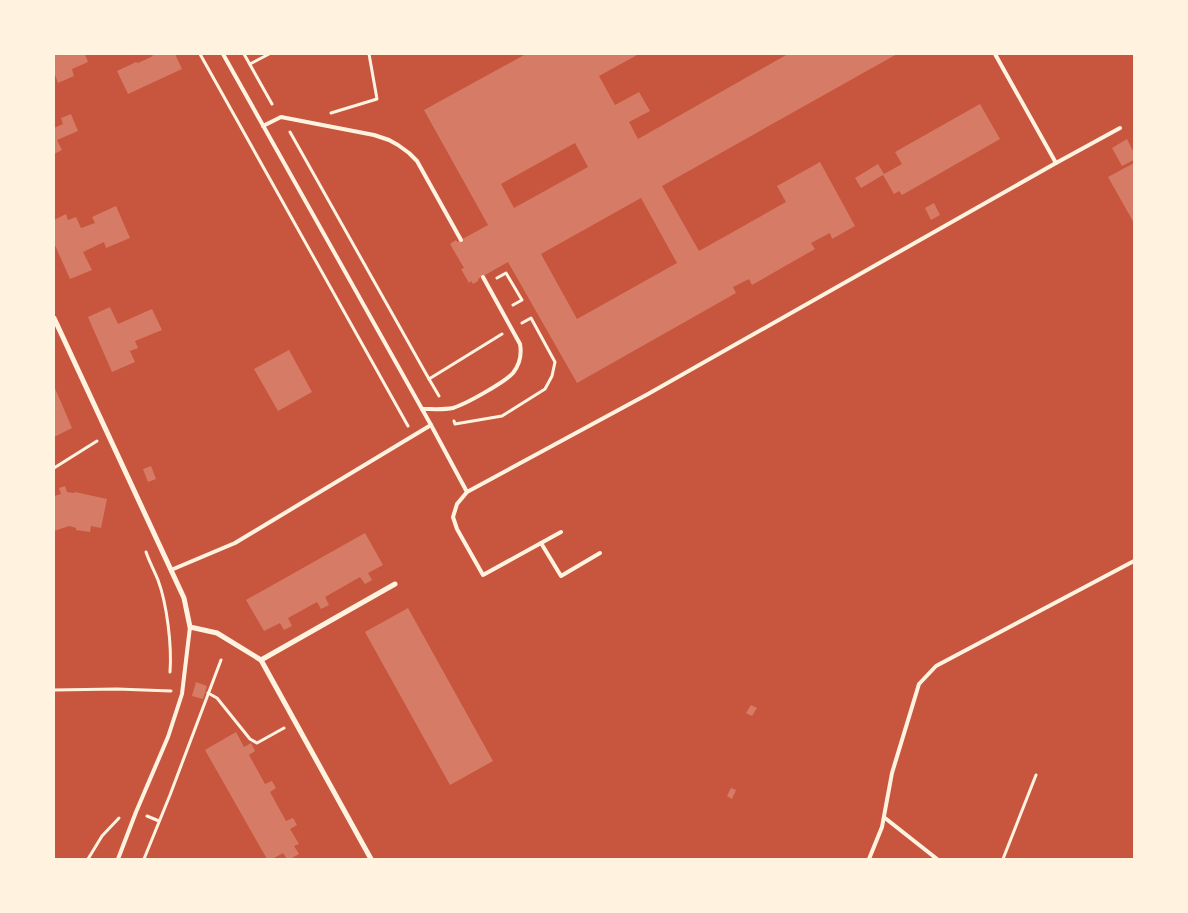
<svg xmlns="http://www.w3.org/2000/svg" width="1188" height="913" viewBox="0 0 1188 913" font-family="Inter,sans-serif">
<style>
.building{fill:#d67c66;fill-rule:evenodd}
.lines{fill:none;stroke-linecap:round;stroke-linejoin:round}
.path{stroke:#fff3e0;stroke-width:3}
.service{stroke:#fff3e0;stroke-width:4}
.minor{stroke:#fff3e0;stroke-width:5}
</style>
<rect width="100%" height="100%" fill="#c8553d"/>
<!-- building -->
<g class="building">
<polygon points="54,54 85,54 88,62 72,69 74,76 58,83 54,72"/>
<polygon points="154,54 175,54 182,69 128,94 117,71 136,62 138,63 151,57"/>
<path d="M 526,54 L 639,54 L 599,76 L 615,105 L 639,92 L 650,111 L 629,122 L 638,139 L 788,54 L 897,54 L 662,186 L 699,251 L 786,202 L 777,186 L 820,162 L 855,226 L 832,239 L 830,233 L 811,243 L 815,249 L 752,285 L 749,279 L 733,287 L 736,293 L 577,383 L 508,262 L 478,279 L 478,281 L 473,284 L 471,281 L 469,283 L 461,269 L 464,268 L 450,244 L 456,240 L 457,242 L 488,225 L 424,110 ZM 575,143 L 588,167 L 514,208 L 501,184 ZM 641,198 L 677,263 L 577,319 L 541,254 Z"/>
<polygon points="980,104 1000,139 902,195 899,191 894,194 883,175 861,188 855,178 878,164 884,174 902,164 895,152"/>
<polygon points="71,114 78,131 57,140 62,150 54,154 54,128 63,124 61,118"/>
<polygon points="1127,139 1134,153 1134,160 1122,166 1112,148"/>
<polygon points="1134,163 1134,223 1108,177"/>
<polygon points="934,203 940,215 931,220 925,208"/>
<polygon points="116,206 130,238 106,248 104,242 83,252 92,270 70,279 54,243 54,220 66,214 68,220 76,217 81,228 95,223 92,217"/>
<polygon points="110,307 118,324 152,309 162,330 135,341 138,348 130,351 135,362 112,372 88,317"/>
<polygon points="289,350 312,392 278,411 254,369"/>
<polygon points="54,386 72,428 54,437"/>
<polygon points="151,466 156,479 148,482 143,469"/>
<polygon points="65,486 67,492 74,493 75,492 107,499 101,528 91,526 90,532 76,530 76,528 69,526 54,531 54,496 61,494 59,488"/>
<polygon points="365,533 383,565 368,573 372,580 365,584 360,577 325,597 329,605 321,609 317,602 288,618 292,626 284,630 280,623 264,631 246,600"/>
<polygon points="408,608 493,761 450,785 365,632"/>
<polygon points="196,682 207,686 203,699 192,696"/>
<polygon points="751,705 757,708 752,716 746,713"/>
<polygon points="236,732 244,747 251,743 255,751 249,755 265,784 272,781 276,788 270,792 286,821 293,818 297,825 290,829 299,844 294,846 299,854 290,859 287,859 283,853 272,859 267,859 205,750"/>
<polygon points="731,788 736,790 732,799 727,796"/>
</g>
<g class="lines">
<!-- path -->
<g class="path">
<polyline points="200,54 408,426"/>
<polyline points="244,54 272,104"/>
<polyline points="250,64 269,54"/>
<polyline points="331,113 377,99 369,54"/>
<polyline points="290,132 429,379 502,334"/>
<polyline points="497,278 506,273 522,300 513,305"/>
<polyline points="429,379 439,396"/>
<polyline points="454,421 455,424 502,416 545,389 552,376 555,362 531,318 522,323"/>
<polyline points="54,468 97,441"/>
<path d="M 146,552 C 149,561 154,570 158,580 C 167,604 172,646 170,672"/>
<polyline points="54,690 117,689 171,691"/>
<polyline points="208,693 217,698 250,739 257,743 284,728"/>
<polyline points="147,816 159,821"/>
<polyline points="88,859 102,836 119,818"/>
<polyline points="144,859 170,795 221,660"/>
<polyline points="1003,859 1036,775"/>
</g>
<!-- service -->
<g class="service">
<polyline points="995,54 1056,163"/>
<polyline points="263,126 281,117 374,135 389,140 398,145 409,153 417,161 461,240"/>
<path d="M 422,409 C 432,409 444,410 453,408 C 466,404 505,382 513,373 C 520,364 522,355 520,344 L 483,277"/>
<polyline points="431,425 467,492"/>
<polyline points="561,532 483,575 457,529 453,517 457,504 467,492 648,394 1056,163 1120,128"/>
<polyline points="541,543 561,576 600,553"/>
<polyline points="171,570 235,543 431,425 223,54"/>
<polyline points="885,818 937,859"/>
<polyline points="118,859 136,812 168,737 182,694 190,627"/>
<polyline points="869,859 882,827 892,773 919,684 936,666 1134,561"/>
</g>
<!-- minor -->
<g class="minor">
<polyline points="54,318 184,598 190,627 217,633 261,660 371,859"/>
<polyline points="261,660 395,584"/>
</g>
</g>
<!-- border -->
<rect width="1188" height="913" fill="none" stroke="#fff3e0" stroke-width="110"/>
</svg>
